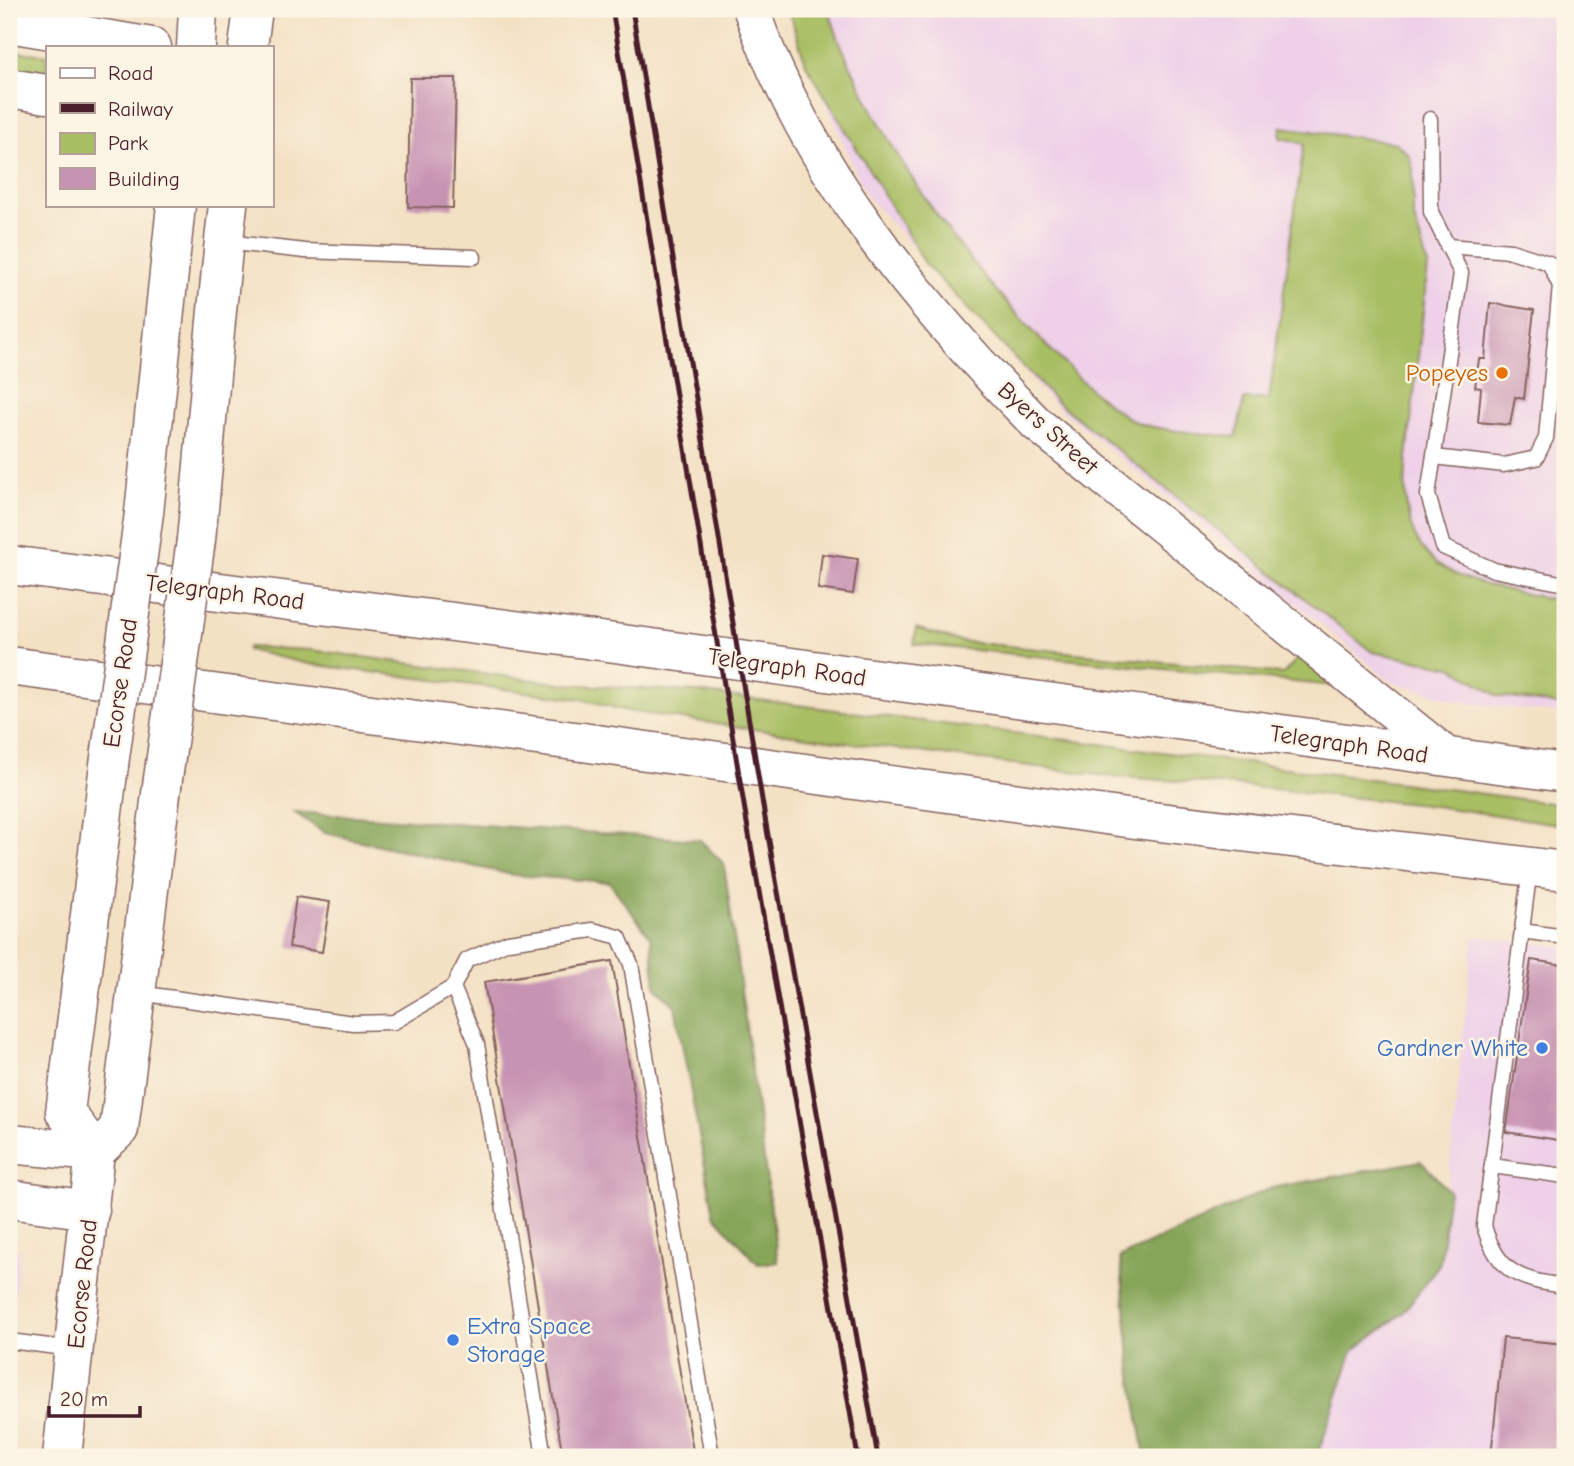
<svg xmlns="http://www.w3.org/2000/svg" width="1574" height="1466" viewBox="0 0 1574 1466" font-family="'Comic Neue',sans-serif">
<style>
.built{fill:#eed0e8}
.green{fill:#a8be63;stroke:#796e47;stroke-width:2}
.forest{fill:#86a559;stroke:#686242;stroke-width:2}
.building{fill:#c793b2}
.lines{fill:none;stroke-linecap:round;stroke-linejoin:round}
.service-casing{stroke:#856361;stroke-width:17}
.tertiary-casing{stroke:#856361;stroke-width:38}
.secondary-casing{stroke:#856361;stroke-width:41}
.primary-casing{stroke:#856361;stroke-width:41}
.trunk-casing{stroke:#856361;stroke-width:41}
.service{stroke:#fff;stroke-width:14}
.tertiary{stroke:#fff;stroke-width:35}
.secondary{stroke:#fff;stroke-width:38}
.primary{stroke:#fff;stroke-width:38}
.trunk{stroke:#fff;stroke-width:38}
.rail{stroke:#4a1f2b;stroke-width:5}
.secondary-bridge-casing{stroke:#856361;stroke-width:41;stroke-linecap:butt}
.secondary-bridge{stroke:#fff;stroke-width:38}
.food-dot{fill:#e8710a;stroke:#fcf5e5;stroke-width:2.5}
.shop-dot{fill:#3f7fe0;stroke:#fcf5e5;stroke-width:2.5}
.labels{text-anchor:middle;stroke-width:5;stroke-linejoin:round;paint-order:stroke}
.food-label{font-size:24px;fill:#c56008;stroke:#fcf5e5;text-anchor:end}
.street-label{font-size:24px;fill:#4a1f2b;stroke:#fcf5e5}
.shop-label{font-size:24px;fill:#366cbe;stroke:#fcf5e5;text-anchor:end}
</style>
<rect width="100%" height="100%" fill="#fcf5e5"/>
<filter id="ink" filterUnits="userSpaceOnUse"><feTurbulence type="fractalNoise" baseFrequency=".0143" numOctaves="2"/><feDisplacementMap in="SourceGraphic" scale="14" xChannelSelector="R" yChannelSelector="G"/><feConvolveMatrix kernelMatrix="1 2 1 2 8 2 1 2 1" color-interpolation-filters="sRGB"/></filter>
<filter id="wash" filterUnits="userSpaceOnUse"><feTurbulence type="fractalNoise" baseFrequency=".00686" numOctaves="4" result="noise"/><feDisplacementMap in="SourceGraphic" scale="28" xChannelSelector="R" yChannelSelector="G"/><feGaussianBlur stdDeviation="1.57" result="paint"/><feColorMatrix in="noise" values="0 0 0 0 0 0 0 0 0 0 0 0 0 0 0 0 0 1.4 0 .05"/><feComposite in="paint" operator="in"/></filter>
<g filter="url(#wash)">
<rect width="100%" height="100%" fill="#f3e1c4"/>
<!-- built -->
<g class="built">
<polygon points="785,9 1565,9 1565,714 1466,703 1391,682 1054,404 866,195"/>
<polygon points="1473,936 1565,947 1565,1457 1317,1457 1353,1351 1403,1313 1440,1263"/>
<polygon points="9,1247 20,1249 9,1348"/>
</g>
<!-- green -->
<g class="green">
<path d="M 788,9 L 829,9 C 836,37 848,61 861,87 C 910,189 982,282 1062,361 C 1084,383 1108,408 1136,422 C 1156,431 1212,434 1236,437 L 1244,399 L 1269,399 L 1304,143 L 1280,138 L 1281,127 L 1396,143 L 1409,155 L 1413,169 L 1413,214 L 1428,266 L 1406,467 C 1397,584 1475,581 1565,602 L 1565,706 L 1498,696 L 1452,667 L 1372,652 L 1057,402 L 926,265 L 806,64 Z"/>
<polygon points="9,51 47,55 47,77 9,72"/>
<polygon points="916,628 958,641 1283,674 1301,655 1334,686 914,644"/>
<polygon points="248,647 311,650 563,684 697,692 1463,791 1565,805 1565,825 1434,806 1234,785 1107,776 842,742 628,711 581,699 309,664 247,650"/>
</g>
<!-- forest -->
<g class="forest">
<polygon points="294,812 700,840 724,864 778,1262 758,1264 714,1215 675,1006 656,987 651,938 609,882 513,875 325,833"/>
<polygon points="1421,1161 1449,1191 1440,1263 1403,1313 1353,1351 1317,1457 1145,1457 1132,1376 1120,1257 1271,1188"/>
</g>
<g id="blocks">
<!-- building -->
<g class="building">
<polygon points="410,78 456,78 453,208 408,207"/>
<polygon points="1490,303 1534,310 1524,399 1515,397 1510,425 1478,422 1481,388 1475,387 1479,359 1485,359"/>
<polygon points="822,554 858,559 853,594 818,589"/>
<polygon points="296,897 330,902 322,952 289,947"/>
<polygon points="1531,960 1565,965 1565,1141 1506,1132"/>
<polygon points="612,961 694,1457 563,1457 484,982"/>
<polygon points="1503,1338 1565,1344 1565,1457 1491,1457"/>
</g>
</g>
</g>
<g filter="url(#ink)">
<use href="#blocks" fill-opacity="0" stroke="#856361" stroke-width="2"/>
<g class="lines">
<defs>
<g id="service">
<polyline points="1430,119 1431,212 1461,273 1428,495 1443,547 1494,570 1565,584"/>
<polyline points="225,242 305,251 474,257"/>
<polyline points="1434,457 1504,465 1536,458 1546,438 1560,286 1549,263 1511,251 1447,246"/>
<path d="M 1530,868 L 1484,1226 C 1498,1273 1519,1280 1565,1286"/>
<polyline points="1522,931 1565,937"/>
<polyline points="453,987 477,1044 544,1457"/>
<polyline points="138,993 353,1023 394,1022 453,987 467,960 508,942 593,930 619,937 631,964 712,1457"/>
<polyline points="1492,1166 1565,1176"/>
<polyline points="9,1341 73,1349"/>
</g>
<path id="tertiary" d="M 751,9 C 807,170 919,305 1037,424 L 1449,757"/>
<g id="secondary">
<polyline points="196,47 198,9"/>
<polyline points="248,47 253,9"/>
<polyline points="144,513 176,205"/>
<path d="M 196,540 C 207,428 215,316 228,205"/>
<polyline points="95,1152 65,1112 109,765"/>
<polyline points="62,1457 95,1152 119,1129 162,786"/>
</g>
<g id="primary">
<polyline points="593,640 1565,773"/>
<polyline points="582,742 1127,818 1565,871"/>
</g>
<g id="trunk">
<polyline points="9,23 152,47"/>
<polyline points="9,88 47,94"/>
<polyline points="9,565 593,640"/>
<polyline points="9,666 582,742"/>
<polyline points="9,1144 95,1152"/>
<polyline points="9,1199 90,1210"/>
</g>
</defs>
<!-- service casing -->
<use href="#service" class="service-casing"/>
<!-- tertiary casing -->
<use href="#tertiary" class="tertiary-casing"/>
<!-- secondary casing -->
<use href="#secondary" class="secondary-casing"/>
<!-- primary casing -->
<use href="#primary" class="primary-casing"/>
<!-- trunk casing -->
<use href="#trunk" class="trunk-casing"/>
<!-- service -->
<use href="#service" class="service"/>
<!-- tertiary -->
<use href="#tertiary" class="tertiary"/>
<!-- secondary -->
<use href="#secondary" class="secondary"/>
<!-- primary -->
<use href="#primary" class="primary"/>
<!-- trunk -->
<use href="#trunk" class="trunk"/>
<!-- rail -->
<g class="rail">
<polyline points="612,9 747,823 858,1457"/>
<polyline points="632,9 766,824 878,1457"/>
</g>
<defs>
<g id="secondary-bridge">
<polyline points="109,765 144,513"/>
<polyline points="162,786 196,540"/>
</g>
</defs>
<!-- secondary-bridge casing -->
<use href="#secondary-bridge" class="secondary-bridge-casing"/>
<!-- secondary-bridge -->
<use href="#secondary-bridge" class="secondary-bridge"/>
</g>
</g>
<!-- markers -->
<circle class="food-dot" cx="1502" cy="373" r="7"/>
<g class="shop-dot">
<circle cx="1542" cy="1048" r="7"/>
<circle cx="453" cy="1340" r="7"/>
</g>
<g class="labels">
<!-- food labels -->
<g class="food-label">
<text x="1488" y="381">Popeyes</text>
</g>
<!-- street labels -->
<g class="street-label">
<text transform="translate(1048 428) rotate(42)" y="8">Byers Street</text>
<text transform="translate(225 592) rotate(7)" y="8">Telegraph Road</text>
<text transform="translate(787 667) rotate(8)" y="8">Telegraph Road</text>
<text transform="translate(120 683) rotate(-82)" y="8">Ecorse Road</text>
<text transform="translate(1349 744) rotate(8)" y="8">Telegraph Road</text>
<text transform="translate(82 1284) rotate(-84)" y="8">Ecorse Road</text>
</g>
<!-- shop labels -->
<g class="shop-label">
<text x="1528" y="1056">Gardner White</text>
<text x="467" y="1334" text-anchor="start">Extra Space<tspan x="467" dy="28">Storage</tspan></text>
</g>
</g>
<!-- margin -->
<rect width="1574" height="1466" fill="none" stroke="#fcf5e5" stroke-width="35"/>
<!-- legend -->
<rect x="46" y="46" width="228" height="161" fill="#fcf5e5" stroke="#b59f9b" stroke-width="2"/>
<rect x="60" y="68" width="35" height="10" fill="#ffffff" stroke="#b59f9b" stroke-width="2"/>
<text x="108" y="80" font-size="21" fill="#4a1f2b">Road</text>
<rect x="60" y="103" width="35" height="10" fill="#4a1f2b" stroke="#b59f9b" stroke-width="2"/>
<text x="108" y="116" font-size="21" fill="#4a1f2b">Railway</text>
<rect x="60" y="133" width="35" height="21" fill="#a8be63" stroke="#b59f9b" stroke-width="2"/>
<text x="108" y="150" font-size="21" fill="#4a1f2b">Park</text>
<rect x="60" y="168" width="35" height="21" fill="#c793b2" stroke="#b59f9b" stroke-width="2"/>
<text x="108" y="186" font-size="21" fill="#4a1f2b">Building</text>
<!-- scale -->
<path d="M49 1406v10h91v-10" fill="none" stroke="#4a1f2b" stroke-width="3.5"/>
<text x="60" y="1406" font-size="21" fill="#4a1f2b" stroke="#fcf5e5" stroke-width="5" paint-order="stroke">20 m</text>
</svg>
